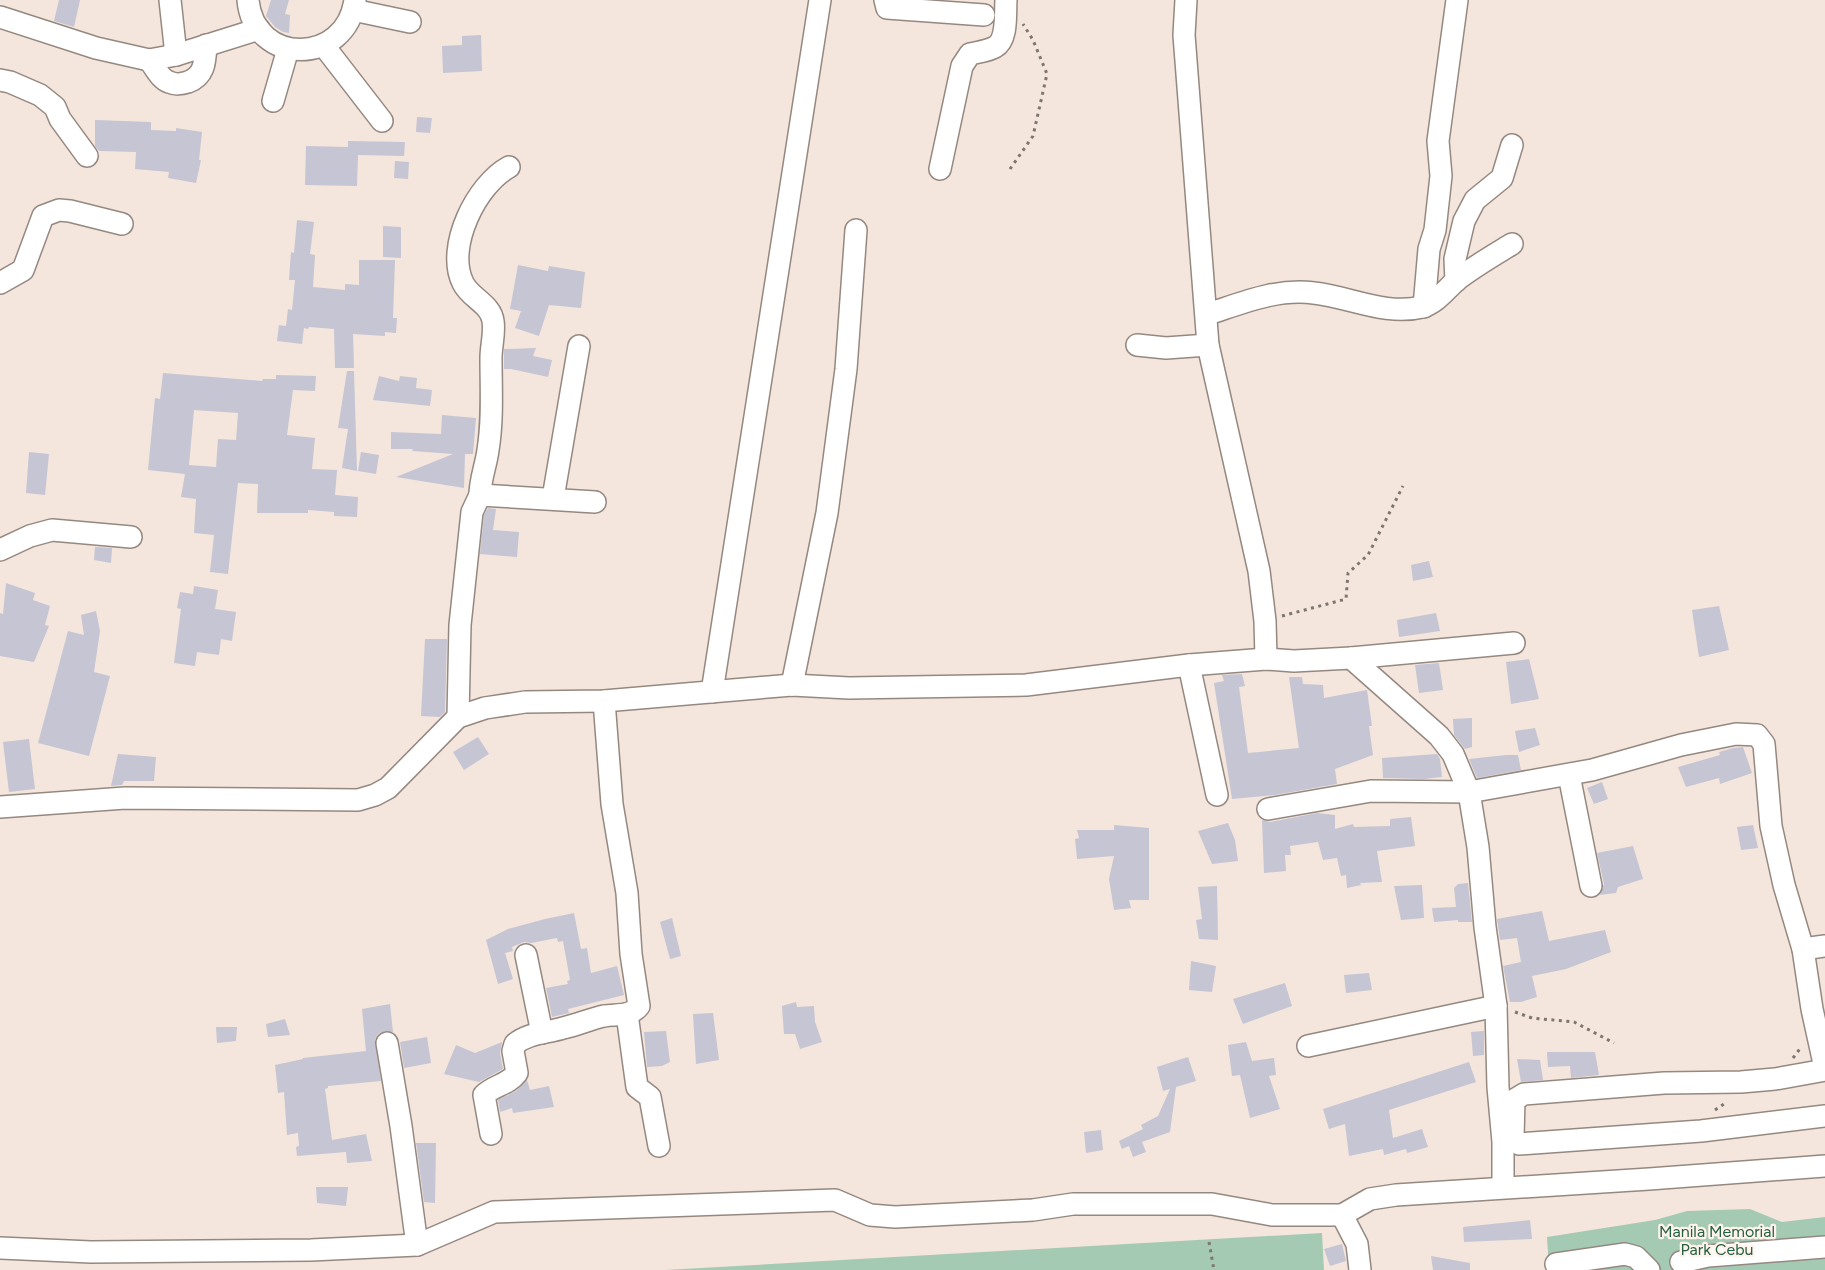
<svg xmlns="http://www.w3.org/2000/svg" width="1825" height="1270" viewBox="0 0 1825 1270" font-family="Figtree,sans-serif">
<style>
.green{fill:#a5cab4}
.building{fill:#c5c5d4;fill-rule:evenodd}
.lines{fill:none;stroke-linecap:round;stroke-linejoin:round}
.minor-casing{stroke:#958880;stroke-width:24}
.path{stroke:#7e756f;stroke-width:3;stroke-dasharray:3 4.5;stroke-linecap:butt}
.minor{stroke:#fff;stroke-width:21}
.labels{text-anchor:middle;stroke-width:4.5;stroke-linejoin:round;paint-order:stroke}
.park-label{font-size:16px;fill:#246143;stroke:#fff3ec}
</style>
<rect width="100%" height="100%" fill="#f4e6dc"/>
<!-- green -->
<g class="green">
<polygon points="1750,1209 1782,1222 1825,1217 1825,1270 1549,1270 1547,1237 1655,1220 1687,1211"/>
<polygon points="1322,1233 1324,1270 665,1270"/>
</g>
<!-- building -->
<g class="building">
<polygon points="59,0 80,0 74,27 54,21"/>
<polygon points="271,0 289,0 285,14 290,15 289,33 283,32 275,27 266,16"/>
<polygon points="481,35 482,71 443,73 442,46 462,45 462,36"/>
<polygon points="417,117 432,118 430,133 416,132"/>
<polygon points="95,120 151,122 151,130 176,131 176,128 202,132 199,160 201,160 196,183 168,178 169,172 135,169 136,152 99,151 95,146"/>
<polygon points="348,141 405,142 404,156 358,155 357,186 305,185 306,146 348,147"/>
<polygon points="395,161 409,162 408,179 394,178"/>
<polygon points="297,220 314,222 310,254 315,255 313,287 345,290 345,284 359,285 359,260 395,260 393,318 397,318 396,333 385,332 385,336 353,334 354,368 335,368 334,329 309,327 308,329 304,328 302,344 277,341 279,325 286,326 288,309 292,310 295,280 289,280 291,252 294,253"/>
<polygon points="383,226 401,227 401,258 383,257"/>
<polygon points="518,265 548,271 549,266 585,272 581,308 549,305 539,336 515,328 521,311 510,309"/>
<polygon points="536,348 533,356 552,360 548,377 511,369 504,369 504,349"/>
<polygon points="347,371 354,371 357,471 342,468 348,429 338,428"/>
<path d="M 163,373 L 262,381 L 263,379 L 276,379 L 276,375 L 316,376 L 315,391 L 293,390 L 287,435 L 315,438 L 312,469 L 337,470 L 335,495 L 358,497 L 357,517 L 334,516 L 334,512 L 308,510 L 308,513 L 257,513 L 258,484 L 238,483 L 228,574 L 210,572 L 214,535 L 194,533 L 196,499 L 181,497 L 185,474 L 148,470 L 155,398 L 160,399 ZM 194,410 L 238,413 L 236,440 L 218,439 L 216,467 L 189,465 Z"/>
<polygon points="379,376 399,381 400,376 417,378 416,388 432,390 430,406 373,400"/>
<polygon points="442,415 476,418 473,454 465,454 464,488 396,477 453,454 412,451 413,449 391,449 391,432 441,434"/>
<polygon points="29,452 49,454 45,495 26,493"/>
<polygon points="361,452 379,455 376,474 358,471"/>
<polygon points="488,508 496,509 493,530 519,532 517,557 480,554 484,515"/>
<polygon points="95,547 112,548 111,563 94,560"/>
<polygon points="1429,561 1433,577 1413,581 1411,565"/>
<polygon points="6,583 35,593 33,600 50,606 45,625 49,626 34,662 0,656 0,613 3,614"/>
<polygon points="194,586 218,590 215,609 236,612 232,641 221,639 219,655 197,652 195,666 174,663 181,609 177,608 180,592 193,594"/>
<polygon points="1719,606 1729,650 1699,657 1692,610"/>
<polygon points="96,611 100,631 94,672 110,676 89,756 38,743 68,631 84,635 81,615"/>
<polygon points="1436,613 1440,631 1399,637 1397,620"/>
<polygon points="425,639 447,639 445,712 440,717 421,716"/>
<polygon points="1529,659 1539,699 1511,704 1506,662"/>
<polygon points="1439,663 1443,690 1419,693 1415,665"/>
<polygon points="1242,674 1245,686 1239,687 1248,753 1299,748 1289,677 1302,677 1303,684 1323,685 1324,698 1367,690 1372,726 1369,726 1373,755 1335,769 1337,784 1275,795 1232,799 1214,683 1224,681 1222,675"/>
<polygon points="1472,718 1472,747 1465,749 1454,735 1453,719"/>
<polygon points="1535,728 1540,745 1519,752 1515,731"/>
<polygon points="478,737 489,754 464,770 453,752"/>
<polygon points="29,739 35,789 9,792 3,742"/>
<polygon points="1743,747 1752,773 1720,784 1719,778 1686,787 1678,767 1720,755 1719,752 1733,748"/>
<polygon points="118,754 156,757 154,781 124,781 122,785 111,786"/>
<polygon points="1437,754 1440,759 1442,777 1424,779 1383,778 1382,758"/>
<polygon points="1506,755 1518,755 1521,770 1477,778 1469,759"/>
<polygon points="1602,782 1608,799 1594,804 1587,788"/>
<polygon points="1317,813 1335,815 1335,829 1353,824 1354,827 1390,826 1390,819 1411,817 1415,846 1377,851 1382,882 1360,883 1361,885 1347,888 1346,875 1341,876 1337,858 1323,860 1318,842 1290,846 1291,855 1285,855 1286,871 1264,873 1262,820 1270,822"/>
<polygon points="1228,823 1235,840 1238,861 1212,864 1198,831"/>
<polygon points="1114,825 1149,828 1149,900 1129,900 1131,908 1114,910 1109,879 1114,856 1077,859 1075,839 1079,838 1077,830 1114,830"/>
<polygon points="1753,825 1758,848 1741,850 1737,827"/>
<polygon points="1633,846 1643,879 1618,887 1616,893 1600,895 1604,884 1597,853"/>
<polygon points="1468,883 1472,922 1458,922 1458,920 1434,922 1432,908 1456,907 1454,888 1458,884"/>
<polygon points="1422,885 1424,918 1401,920 1394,886"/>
<polygon points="1217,886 1218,940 1199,939 1196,920 1202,919 1198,887"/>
<polygon points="1542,911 1549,941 1605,930 1611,952 1566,969 1532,976 1537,997 1521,1002 1510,1002 1503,966 1521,962 1517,938 1500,940 1497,919"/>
<polygon points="574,913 581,949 587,948 591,973 617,966 624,995 568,1009 569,1013 552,1017 546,988 568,984 567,981 570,980 563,941 558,942 557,938 531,943 524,942 512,947 513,951 505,953 513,979 498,984 486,940 508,929 545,919"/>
<polygon points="672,918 681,956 670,959 660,922"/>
<polygon points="1191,961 1216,966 1212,992 1189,990"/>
<polygon points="1369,973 1372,990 1346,993 1344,975"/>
<polygon points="1285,983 1292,1006 1243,1024 1233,999"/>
<polygon points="796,1002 797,1007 814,1006 815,1022 822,1042 800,1049 795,1034 784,1034 782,1006"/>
<polygon points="390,1004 393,1032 384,1031 378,1034 375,1039 381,1081 328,1086 328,1088 325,1089 332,1140 366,1134 372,1161 347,1163 346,1152 297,1156 296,1147 299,1146 298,1133 287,1135 284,1092 278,1093 275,1065 303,1059 303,1058 366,1051 362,1009"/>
<polygon points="713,1013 719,1060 696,1064 693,1014"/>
<polygon points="285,1019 290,1035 268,1037 266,1024"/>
<polygon points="216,1027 237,1027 236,1041 217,1043"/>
<polygon points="666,1031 670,1062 662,1066 647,1067 644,1032"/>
<polygon points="1484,1031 1484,1055 1473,1056 1471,1032"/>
<polygon points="427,1037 431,1063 404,1068 400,1042"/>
<polygon points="502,1042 500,1053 503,1069 479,1082 444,1074 456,1045 475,1053"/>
<polygon points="1246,1042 1252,1061 1274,1058 1276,1075 1269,1076 1280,1109 1250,1118 1240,1075 1232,1076 1228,1045"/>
<polygon points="1547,1052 1595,1052 1599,1075 1571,1078 1570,1066 1548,1067"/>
<polygon points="1188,1057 1196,1081 1176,1087 1170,1132 1142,1142 1146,1152 1133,1157 1129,1146 1122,1149 1119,1141 1143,1129 1141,1125 1158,1116 1170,1089 1163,1091 1157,1067"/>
<polygon points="1517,1059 1540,1060 1543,1080 1521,1082"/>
<polygon points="1469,1062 1476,1082 1389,1110 1393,1138 1422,1129 1428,1147 1407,1153 1406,1149 1384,1155 1383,1149 1349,1156 1345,1124 1329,1129 1323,1109"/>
<polygon points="527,1080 530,1090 549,1086 554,1107 513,1113 512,1108 500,1112 498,1100 516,1091"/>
<polygon points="1101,1130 1103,1150 1086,1153 1084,1132"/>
<polygon points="416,1143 436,1143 435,1203 424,1202"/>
<polygon points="316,1187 348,1187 346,1206 317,1203"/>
<polygon points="1530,1220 1532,1239 1464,1242 1463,1227"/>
<polygon points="1342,1244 1346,1261 1330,1266 1324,1249"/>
<polygon points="1431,1256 1470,1263 1470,1270 1433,1270"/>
</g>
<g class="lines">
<defs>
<g id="minor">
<polyline points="170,0 176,55"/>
<path d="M 248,0 C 254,66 346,66 355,0"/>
<polyline points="885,0 887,8 984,15"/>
<polyline points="1186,0 1184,35 1208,345 1259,571 1265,621 1266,659"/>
<polyline points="353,10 410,22"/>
<polyline points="0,17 96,48 149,60 176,55 259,29"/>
<polyline points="324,46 382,121"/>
<path d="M 149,60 C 155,67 160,79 169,82 C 176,85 181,84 188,82 C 205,76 205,61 206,45"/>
<polyline points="0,80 10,82 40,95 55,107 60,119 87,156"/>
<polyline points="273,101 288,49"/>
<path d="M 940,169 L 962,66 L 970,54 C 978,52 988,51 995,47 C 1008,40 1005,13 1006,0"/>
<polyline points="1456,281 1455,259 1464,221 1475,200 1502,178 1512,145"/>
<polyline points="0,283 23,270 43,216 59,210 70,211 122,224"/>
<polyline points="1424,307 1429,249 1435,230 1441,176 1438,141 1457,0"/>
<path d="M 1208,314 C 1242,303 1277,288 1314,293 C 1350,297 1386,316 1422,307 C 1437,303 1447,288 1458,279 C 1475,266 1494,255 1512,244"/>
<polyline points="1137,345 1166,348 1208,345"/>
<path d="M 480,495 C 480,479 486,466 488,450 C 493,419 491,389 491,358 C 491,346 495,333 493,321 C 491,304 470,298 463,283 C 445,247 477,184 509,167"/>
<polyline points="553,498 579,346"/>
<polyline points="0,550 30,536 52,530 131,537"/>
<polyline points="1351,658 1514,643"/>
<polyline points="1189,665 1217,795"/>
<polyline points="792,685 827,513 846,369 856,230"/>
<polyline points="712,692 820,0"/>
<polyline points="458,717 460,625 472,512 480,495 595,502"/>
<polyline points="1569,775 1591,886"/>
<polyline points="0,807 125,798 358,800 375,795 388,788 458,717 485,708 525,702 604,701 792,685 849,688 1026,685 1189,665 1266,659 1294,661 1351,658 1439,736 1453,754 1469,792 1478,847 1485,927 1496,1006 1498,1087 1503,1142 1503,1187"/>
<polyline points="1268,809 1371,791 1469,792 1592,770 1681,745 1736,734 1757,735 1764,744 1771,826 1784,885 1803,949 1812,1009 1825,1068"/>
<polyline points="1803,949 1825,946"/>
<polyline points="526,955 542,1033"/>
<polyline points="627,1014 637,1087 650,1097 659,1146"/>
<polyline points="387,1043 401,1126 417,1245"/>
<polyline points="1308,1046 1496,1006"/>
<polyline points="1825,1070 1775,1079 1741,1082 1664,1083 1524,1094 1514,1100 1513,1137 1519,1144 1701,1131 1825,1116"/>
<path d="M 491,1134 L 484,1095 C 494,1085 508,1085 517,1073 L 513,1051 L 515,1044 C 528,1033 547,1033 563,1028 C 577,1025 590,1019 604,1016 C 617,1014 630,1017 639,1006 L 631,954 L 627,893 L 612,804 L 604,701"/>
<polyline points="1342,1215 1357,1244 1360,1270"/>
<polyline points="0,1248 91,1252 311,1250 417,1245 494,1212 835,1200 870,1215 895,1217 1033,1210 1073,1204 1212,1204 1272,1215 1342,1215 1370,1199 1396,1195 1649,1179 1825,1166"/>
<polyline points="1681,1262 1708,1256 1825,1247"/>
<polyline points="1556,1264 1625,1254 1636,1257 1649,1270"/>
</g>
</defs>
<!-- minor casing -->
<use href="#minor" class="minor-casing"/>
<!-- path -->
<g class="path">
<polyline points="1010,169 1033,136 1047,74 1033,40 1023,24"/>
<polyline points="1282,616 1346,599 1348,573 1368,555 1403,486"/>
<polyline points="1515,1012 1532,1018 1574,1022 1614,1043"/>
<polyline points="1793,1058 1802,1046"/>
<polyline points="1715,1110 1727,1102"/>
<polyline points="1209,1242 1214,1270"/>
</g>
<!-- minor -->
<use href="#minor" class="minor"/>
</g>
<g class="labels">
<!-- park labels -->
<g class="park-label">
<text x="1717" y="1237">Manila Memorial<tspan x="1717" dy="18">Park Cebu</tspan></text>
</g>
</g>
</svg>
